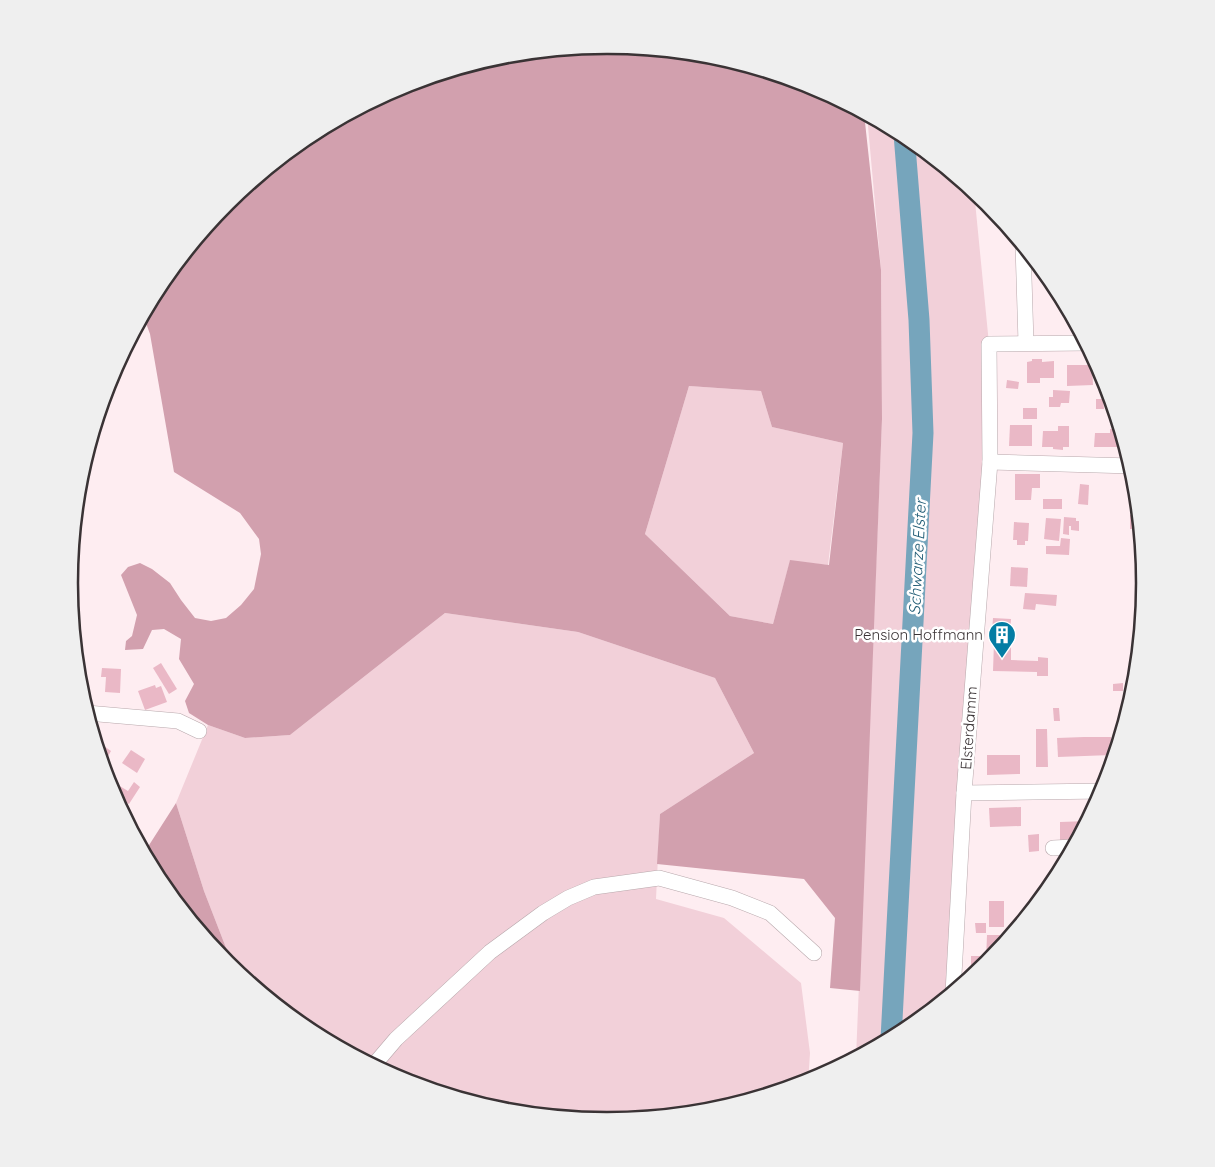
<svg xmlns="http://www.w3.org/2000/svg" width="1215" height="1167" viewBox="0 0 1215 1167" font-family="Quicksand,sans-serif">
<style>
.green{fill:#f2d0d9}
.forest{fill:#d2a0ae;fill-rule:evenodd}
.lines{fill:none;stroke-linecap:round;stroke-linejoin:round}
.river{stroke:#76a5bc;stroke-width:21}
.building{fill:#eab8c6}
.minor-casing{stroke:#b8a8ac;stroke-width:16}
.minor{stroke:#fff;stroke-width:15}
.labels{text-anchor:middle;stroke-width:5;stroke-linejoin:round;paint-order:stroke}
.poi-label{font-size:15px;fill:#3a3335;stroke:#fff;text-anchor:end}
.street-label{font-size:15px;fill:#3a3335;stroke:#fff}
.water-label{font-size:16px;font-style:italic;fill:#1e5a73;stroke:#fff}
.rim{fill:none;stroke:#3a3335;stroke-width:2.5}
</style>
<rect width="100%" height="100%" fill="#feedf1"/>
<!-- green -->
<g class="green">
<polygon points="867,115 907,136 974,191 989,344 990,462 951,995 906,1031 856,1058 882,419 881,270"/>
<polygon points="689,386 761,391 772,427 843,443 828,565 790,561 773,624 730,616 645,534"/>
<polygon points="445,613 578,632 715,678 754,753 660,814 656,899 724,918 801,983 810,1053 808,1083 712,1112 608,1122 502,1112 401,1081 308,1031 235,971 204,891 176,803 208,725 245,738 290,735"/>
</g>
<!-- forest -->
<g class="forest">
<path d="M 608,45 L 713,55 L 814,86 L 864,113 L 881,270 L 882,419 L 860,991 L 830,988 L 835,918 L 804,879 L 657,864 L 660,814 L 754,753 L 715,678 L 578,632 L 445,613 L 290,735 L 245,738 L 208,725 L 189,713 L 185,701 L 194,684 L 179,659 L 181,639 L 164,629 L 152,630 L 143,649 L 125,650 L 126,641 L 132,636 L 137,615 L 121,575 L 128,567 L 140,563 L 152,569 L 170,583 L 181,600 L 195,618 L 211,621 L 226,618 L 241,605 L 254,589 L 261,554 L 259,539 L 240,513 L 174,472 L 150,334 L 143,315 L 160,284 L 227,203 L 309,136 L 402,86 L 503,55 ZM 689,386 L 761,391 L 772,427 L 843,443 L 829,565 L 790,560 L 773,624 L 730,616 L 645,534 Z"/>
<polygon points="176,803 204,891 235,971 227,964 160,882 144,853"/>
</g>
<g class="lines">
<!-- river -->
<polyline class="river" points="891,1039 923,433 919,320 904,134"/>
</g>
<!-- building -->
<g class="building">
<polygon points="1032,359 1042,359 1042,362 1054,361 1054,378 1040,378 1040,383 1027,383 1027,362 1032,361"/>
<polygon points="1067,365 1092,365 1093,385 1067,386"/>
<polygon points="1007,380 1019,382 1018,389 1006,388"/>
<polygon points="1053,390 1070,391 1069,403 1061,403 1060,407 1049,407 1049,397 1053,397"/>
<polygon points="1096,399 1103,399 1104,409 1096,409"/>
<rect x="1023" y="408" width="14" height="11"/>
<polygon points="1010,425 1032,425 1032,446 1009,446"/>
<polygon points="1058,426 1069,426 1069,447 1063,447 1063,450 1053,449 1053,447 1042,447 1043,431 1058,431"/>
<polygon points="1110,429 1120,429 1119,447 1094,447 1095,433 1110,433"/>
<polygon points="1015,474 1040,474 1040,488 1032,488 1031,500 1015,500"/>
<polygon points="1080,484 1089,485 1088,505 1078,504"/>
<rect x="1043" y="499" width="19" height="10"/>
<polygon points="1130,515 1139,515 1141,529 1130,529"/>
<polygon points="1064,517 1076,518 1076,521 1079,521 1079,531 1071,530 1071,526 1069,526 1069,535 1063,534"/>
<polygon points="1046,518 1061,519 1059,541 1044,539"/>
<polygon points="1014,522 1029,523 1028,541 1025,541 1025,545 1017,545 1017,540 1013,540"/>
<polygon points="1061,538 1070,539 1069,555 1046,554 1046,546 1060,546"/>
<polygon points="1011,567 1028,568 1027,587 1010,586"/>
<polygon points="1025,593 1057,595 1056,606 1036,604 1035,610 1023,609"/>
<polygon points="993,618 1011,619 1010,633 992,632"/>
<polygon points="994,642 1011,643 1011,660 1038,661 1038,657 1048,658 1048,676 1037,676 1037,672 993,671"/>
<polygon points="161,663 177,689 169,694 153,668"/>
<polygon points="102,668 121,669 120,693 105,692 106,677 101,677"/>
<polygon points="1123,683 1123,691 1113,691 1113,684"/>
<polygon points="155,685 156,688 161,686 167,702 145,710 138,691"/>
<polygon points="1053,708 1059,708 1060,721 1054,721"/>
<polygon points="1036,729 1047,729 1048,767 1036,767"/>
<polygon points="1084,737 1111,737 1111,755 1058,757 1057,738"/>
<polygon points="98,742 111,751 103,765 96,745"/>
<polygon points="131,750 145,759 137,773 122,763"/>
<polygon points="987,755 1020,755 1020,774 987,775"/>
<polygon points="113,782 128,791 134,782 140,787 129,804 113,796 109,788"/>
<polygon points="1021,807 1021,826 990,827 989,808"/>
<polygon points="1088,821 1078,841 1060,841 1060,822"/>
<polygon points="1039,834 1039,851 1029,852 1028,835"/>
<rect x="989" y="901" width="15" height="26"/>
<polygon points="975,923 986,923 986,933 976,933"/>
<polygon points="987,935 1000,935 1000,950 991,960 986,960"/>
<rect x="971" y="956" width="13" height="11"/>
</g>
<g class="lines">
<defs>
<g id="minor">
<polyline points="1023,245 1026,343"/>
<polyline points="990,462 1132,466"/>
<polyline points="87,713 178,721 199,731"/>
<polyline points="964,793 1104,791"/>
<polyline points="1053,848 1074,847"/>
<polyline points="953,993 964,793 990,462 989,344 1087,343"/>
<polyline points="373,1066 396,1039 490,952 543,913 568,898 594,887 659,878 732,898 770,913 814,953"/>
</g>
</defs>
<!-- minor casing -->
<use href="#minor" class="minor-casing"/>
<!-- minor -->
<use href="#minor" class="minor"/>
</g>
<!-- icons -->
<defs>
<symbol id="building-pin" viewBox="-11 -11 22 30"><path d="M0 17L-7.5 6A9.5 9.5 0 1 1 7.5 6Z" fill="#047da4" stroke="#fff"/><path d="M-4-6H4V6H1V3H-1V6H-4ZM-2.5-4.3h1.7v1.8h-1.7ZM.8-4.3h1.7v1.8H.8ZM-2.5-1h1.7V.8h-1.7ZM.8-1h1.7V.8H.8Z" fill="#fff"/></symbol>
</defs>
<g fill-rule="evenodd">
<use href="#building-pin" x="986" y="619" width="32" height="43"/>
</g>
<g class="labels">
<!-- poi labels -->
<g class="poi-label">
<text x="983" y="640">Pension Hoffmann</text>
</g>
<!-- street labels -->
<g class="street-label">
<text transform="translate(969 728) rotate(-86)" y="5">Elsterdamm</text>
</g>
<!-- water labels -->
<g class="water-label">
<text transform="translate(917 557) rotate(-87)" y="6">Schwarze Elster</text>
</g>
</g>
<!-- crop -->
<path d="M0 0H1215V1167H0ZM78 583a529 529 0 1 1 1058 0a529 529 0 1 1-1058 0Z" fill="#efefef" fill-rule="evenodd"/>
<path class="rim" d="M78 583a529 529 0 1 1 1058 0a529 529 0 1 1-1058 0Z"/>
</svg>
